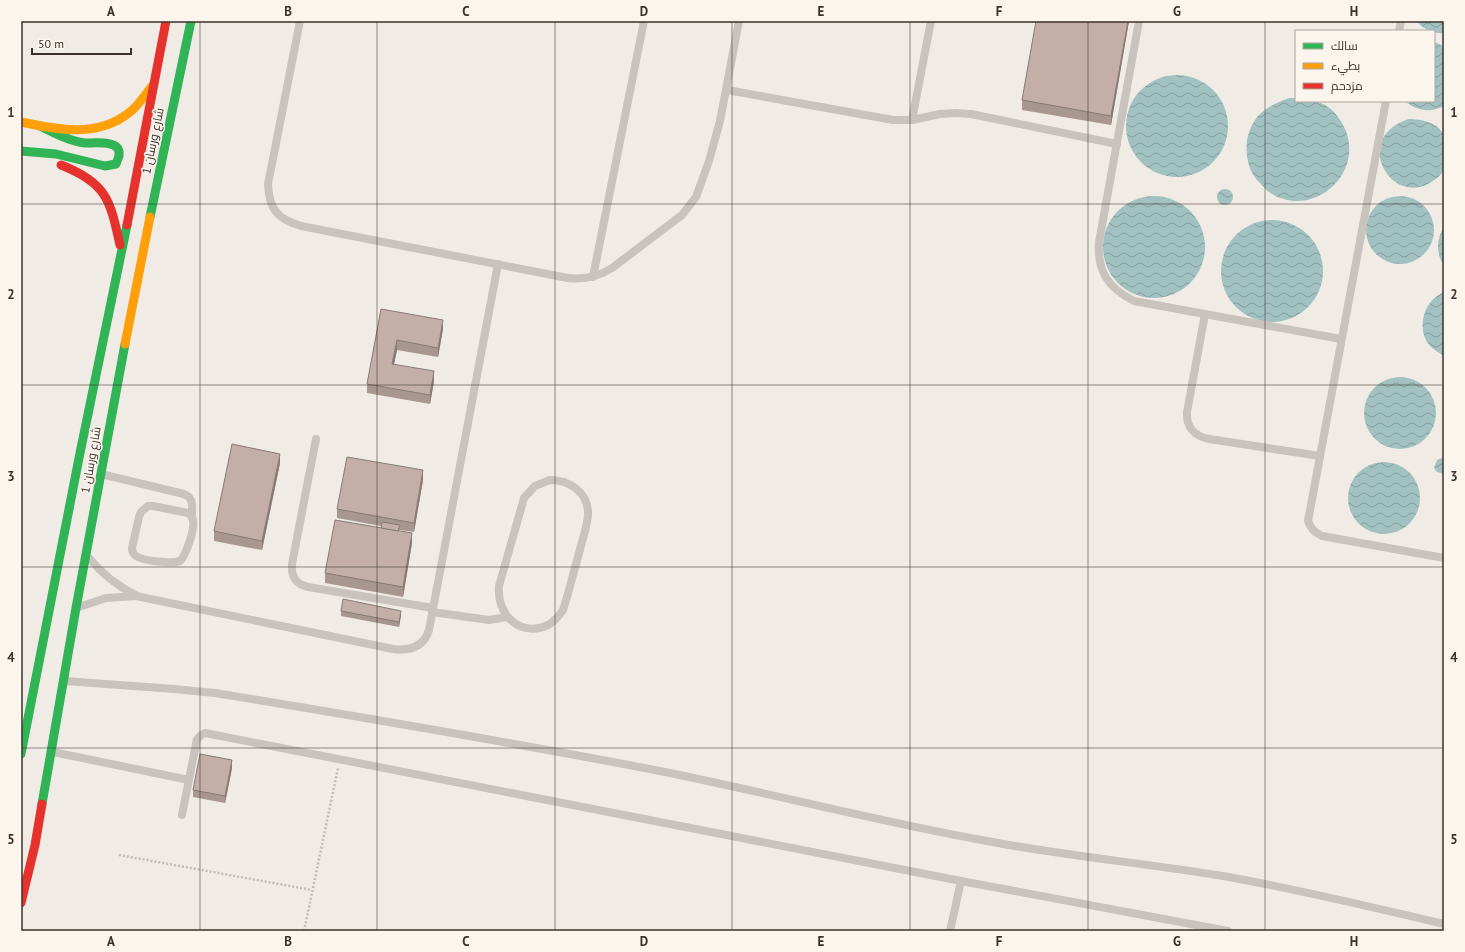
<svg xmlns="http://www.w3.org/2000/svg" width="1465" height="952" viewBox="0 0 1465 952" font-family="'PT Sans',Cairo,sans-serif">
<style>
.water{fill:url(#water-waves)}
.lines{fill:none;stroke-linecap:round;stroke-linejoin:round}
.path{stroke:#c2bbb6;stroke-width:2.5;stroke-dasharray:2 2;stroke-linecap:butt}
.lane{stroke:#c9c3be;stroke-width:8}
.fast{stroke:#30b455;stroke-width:9}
.slow{stroke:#ff9f0a;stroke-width:9}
.jam{stroke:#e5322d;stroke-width:9}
.wall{fill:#a89690}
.shaded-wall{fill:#887a75}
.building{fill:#c3afa7;stroke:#887a75}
.grid{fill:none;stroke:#3b302b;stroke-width:1;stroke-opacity:0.55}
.labels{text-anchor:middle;stroke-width:3;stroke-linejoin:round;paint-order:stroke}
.street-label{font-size:12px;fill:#3b302b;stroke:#fbf5ee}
.neatline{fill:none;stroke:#3b302b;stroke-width:1.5}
.grid-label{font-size:13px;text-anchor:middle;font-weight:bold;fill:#3b302b}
</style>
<defs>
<pattern id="water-waves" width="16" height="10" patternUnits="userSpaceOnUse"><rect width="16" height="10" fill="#a1c2c1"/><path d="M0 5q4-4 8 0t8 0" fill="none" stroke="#849e9d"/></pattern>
</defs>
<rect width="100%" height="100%" fill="#f0ebe5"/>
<!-- water -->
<g class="water">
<path d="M 1416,21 L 1444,21 L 1444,33 C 1434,34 1423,29 1416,21 Z"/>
<path d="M 1434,42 L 1444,46 L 1444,106 C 1431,113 1416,111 1405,101 L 1434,101 Z"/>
<circle cx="1177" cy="126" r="51"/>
<path d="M 1289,98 L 1296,98 L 1296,101 C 1303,101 1311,100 1317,102 C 1327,104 1335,112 1340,120 C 1372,167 1315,223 1269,192 C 1266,190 1263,186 1260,183 C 1242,166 1242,132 1260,114 C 1269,106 1278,102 1289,98 Z"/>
<path d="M 1409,119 C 1421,119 1441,123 1444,137 C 1446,146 1444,160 1444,169 C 1441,176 1435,180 1428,184 C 1389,204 1352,137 1409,119 Z"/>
<circle cx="1225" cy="197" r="8"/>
<circle cx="1154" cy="247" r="51"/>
<circle cx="1400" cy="230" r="34"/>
<circle cx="1272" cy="271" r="51"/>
<path d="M 1444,227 L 1444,266 C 1436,254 1436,239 1444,227 Z"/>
<path d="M 1444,292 L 1444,356 C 1438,352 1431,348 1427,342 C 1417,324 1425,300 1444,292 Z"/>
<circle cx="1400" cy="413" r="36"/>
<polygon points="1442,458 1444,459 1444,474 1437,472 1434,468 1437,460"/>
<circle cx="1384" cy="498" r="36"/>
</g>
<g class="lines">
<!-- path -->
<g class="path">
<polyline points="119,855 312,890"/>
<polyline points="304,931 338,768"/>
</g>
<!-- lane -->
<g class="lane">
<path d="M 300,21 L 268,184 C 269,209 277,219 301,226 L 568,278 C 585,280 598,277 612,268 L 682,215 L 696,197 L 709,161 L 720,121 L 739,21"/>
<path d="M 1139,21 L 1099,242 C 1097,271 1108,288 1134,301 L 1341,339"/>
<polyline points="1399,31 1401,21"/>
<polyline points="727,90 893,120 912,120 940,114 955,113 971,114 1117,144"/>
<path d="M 1386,101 L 1308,521 C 1311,529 1314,532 1322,536 L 1444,558"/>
<polyline points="912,120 931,21"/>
<polyline points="593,277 644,21"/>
<path d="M 1205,314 L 1187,412 C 1186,427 1194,436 1209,439 L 1320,456"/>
<path d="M 316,439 L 292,564 C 291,577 296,584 308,587 L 433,608"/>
<path d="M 101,474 L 184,494 C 194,498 192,506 192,516"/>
<path d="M 550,480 C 570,480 589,493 588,515 C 587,529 581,543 578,557 C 573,574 569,592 563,610 C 559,616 555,621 548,625 C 520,638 496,614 499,586 L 524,498 L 535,486 Z"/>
<path d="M 148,506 L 153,506 L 188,513 C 191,515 193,517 193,521 C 195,529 186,555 180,561 C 173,564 142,561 136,556 C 133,554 132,551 132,548 L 139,517 L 141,512 Z"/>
<path d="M 89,558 C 102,574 117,586 136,595"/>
<path d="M 79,607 L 106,598 L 136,596 L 393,649 C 410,651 424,647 429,630 L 498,264"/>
<polyline points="432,612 489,620 507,617"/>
<path d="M 65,681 L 174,689 L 215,693 C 362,717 508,742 655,770 C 766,792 875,821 987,841 C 1065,856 1144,863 1223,876 C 1297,889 1371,907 1444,924"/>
<polyline points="53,752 189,780"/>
<polyline points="182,815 197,739 201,735 205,733 961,881 1228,931"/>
<polyline points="950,931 961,881"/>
</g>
<!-- fast -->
<g class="fast">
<path d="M 21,151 L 56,154 L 105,166 L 116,164 L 119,156 L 119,151 C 118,147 115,145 110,144 C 102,142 93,143 85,143 C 69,141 54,133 40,126"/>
<polyline points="150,217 191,21"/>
<polyline points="21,754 80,453 127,225"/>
<polyline points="42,804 76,608 125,344"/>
</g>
<!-- slow -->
<g class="slow">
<path d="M 21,122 C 58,130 98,138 130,112 C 139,105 145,95 152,86"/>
<polyline points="125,344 150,217"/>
</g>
<!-- jam -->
<g class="jam">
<path d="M 61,165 C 107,183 110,200 120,245"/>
<polyline points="127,225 166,21"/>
<polyline points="21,903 35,845 42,804"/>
</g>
</g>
<!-- wall -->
<g class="wall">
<polygon points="1129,21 1111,125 1022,110 1022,100"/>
<polygon points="381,309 443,329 438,357 397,350 394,364 434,381 430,404 367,393 367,384"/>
<polygon points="280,463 262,550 214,541 214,531"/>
<polygon points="423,480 414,532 400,530 399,531 412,543 403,597 325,583 325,573 381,528 381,526 337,518 337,509"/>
<polygon points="341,611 401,615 399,627 341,616"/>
<polygon points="232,768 225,803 193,797 193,790"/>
</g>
<!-- shaded-wall -->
<g class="shaded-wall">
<polygon points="1128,21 1129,21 1111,125 1111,116"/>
<polygon points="443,320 443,329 438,357 438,348"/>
<polygon points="397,340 397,350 392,373 392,364"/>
<polygon points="434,371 434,381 430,404 430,395"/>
<polygon points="280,454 280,463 262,550 262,541"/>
<polygon points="423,470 423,480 414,532 414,523"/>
<polygon points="412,533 412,543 403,597 403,587"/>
<polygon points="401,611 401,615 399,627 399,622"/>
<polygon points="232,760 232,768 225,803 225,796"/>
</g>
<!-- building -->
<g class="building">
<polygon points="1036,21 1128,21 1111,116 1022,100"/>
<polygon points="381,309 443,320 438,348 397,340 392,364 434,371 430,395 367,384"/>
<polygon points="232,444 280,454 262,541 214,531"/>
<polygon points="347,457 423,470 414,523 337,509"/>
<polygon points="335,520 412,533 403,587 325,573"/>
<polygon points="382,522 400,525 398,531 381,528"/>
<polygon points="343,599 401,611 399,622 341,611"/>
<polygon points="200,754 232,760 225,796 193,790"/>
</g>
<!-- grid -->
<path class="grid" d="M 200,21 L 200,931M 377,21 L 377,931M 555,21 L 555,931M 732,21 L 732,931M 910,21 L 910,931M 1088,21 L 1088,931M 1265,21 L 1265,931M 21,204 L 1444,204M 21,385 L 1444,385M 21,567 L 1444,567M 21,748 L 1444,748"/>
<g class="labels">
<!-- street labels -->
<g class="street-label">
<text transform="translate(153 141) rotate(-78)" y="4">شارع ورسان 1</text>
<text transform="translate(91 460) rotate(-80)" y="4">شارع ورسان 1</text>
</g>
</g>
<!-- border -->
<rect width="1465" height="952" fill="none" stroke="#fbf5ee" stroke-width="44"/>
<!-- legend -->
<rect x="1295" y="30" width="140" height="72" fill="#fbf5ee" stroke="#aea6a0"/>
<rect x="1303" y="43" width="20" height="6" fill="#30b455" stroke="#aea6a0"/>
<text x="1331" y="50" font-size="12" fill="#3b302b">سالك</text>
<rect x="1303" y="63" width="20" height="6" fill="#ff9f0a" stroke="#aea6a0"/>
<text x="1331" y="70" font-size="12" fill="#3b302b">بطيء</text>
<rect x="1303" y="83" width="20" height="6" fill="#e5322d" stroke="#aea6a0"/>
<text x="1331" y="90" font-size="12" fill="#3b302b">مزدحم</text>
<!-- scale -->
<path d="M32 48v6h99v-6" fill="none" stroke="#3b302b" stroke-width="2"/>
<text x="38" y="48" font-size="12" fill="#3b302b" stroke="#fbf5ee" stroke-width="3" paint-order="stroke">50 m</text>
<rect x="22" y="22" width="1421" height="908" class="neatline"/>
<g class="grid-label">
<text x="111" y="16">A</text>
<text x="288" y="16">B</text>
<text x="466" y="16">C</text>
<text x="644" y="16">D</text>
<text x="821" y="16">E</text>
<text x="999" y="16">F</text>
<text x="1177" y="16">G</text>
<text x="1354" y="16">H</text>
<text x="11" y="117">1</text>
<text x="1454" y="117">1</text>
<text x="11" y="299">2</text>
<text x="1454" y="299">2</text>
<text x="11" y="481">3</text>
<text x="1454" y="481">3</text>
<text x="11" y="662">4</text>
<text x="1454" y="662">4</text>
<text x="11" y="844">5</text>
<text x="1454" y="844">5</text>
<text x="111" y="946">A</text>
<text x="288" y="946">B</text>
<text x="466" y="946">C</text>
<text x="644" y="946">D</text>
<text x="821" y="946">E</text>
<text x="999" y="946">F</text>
<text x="1177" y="946">G</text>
<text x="1354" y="946">H</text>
</g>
</svg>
